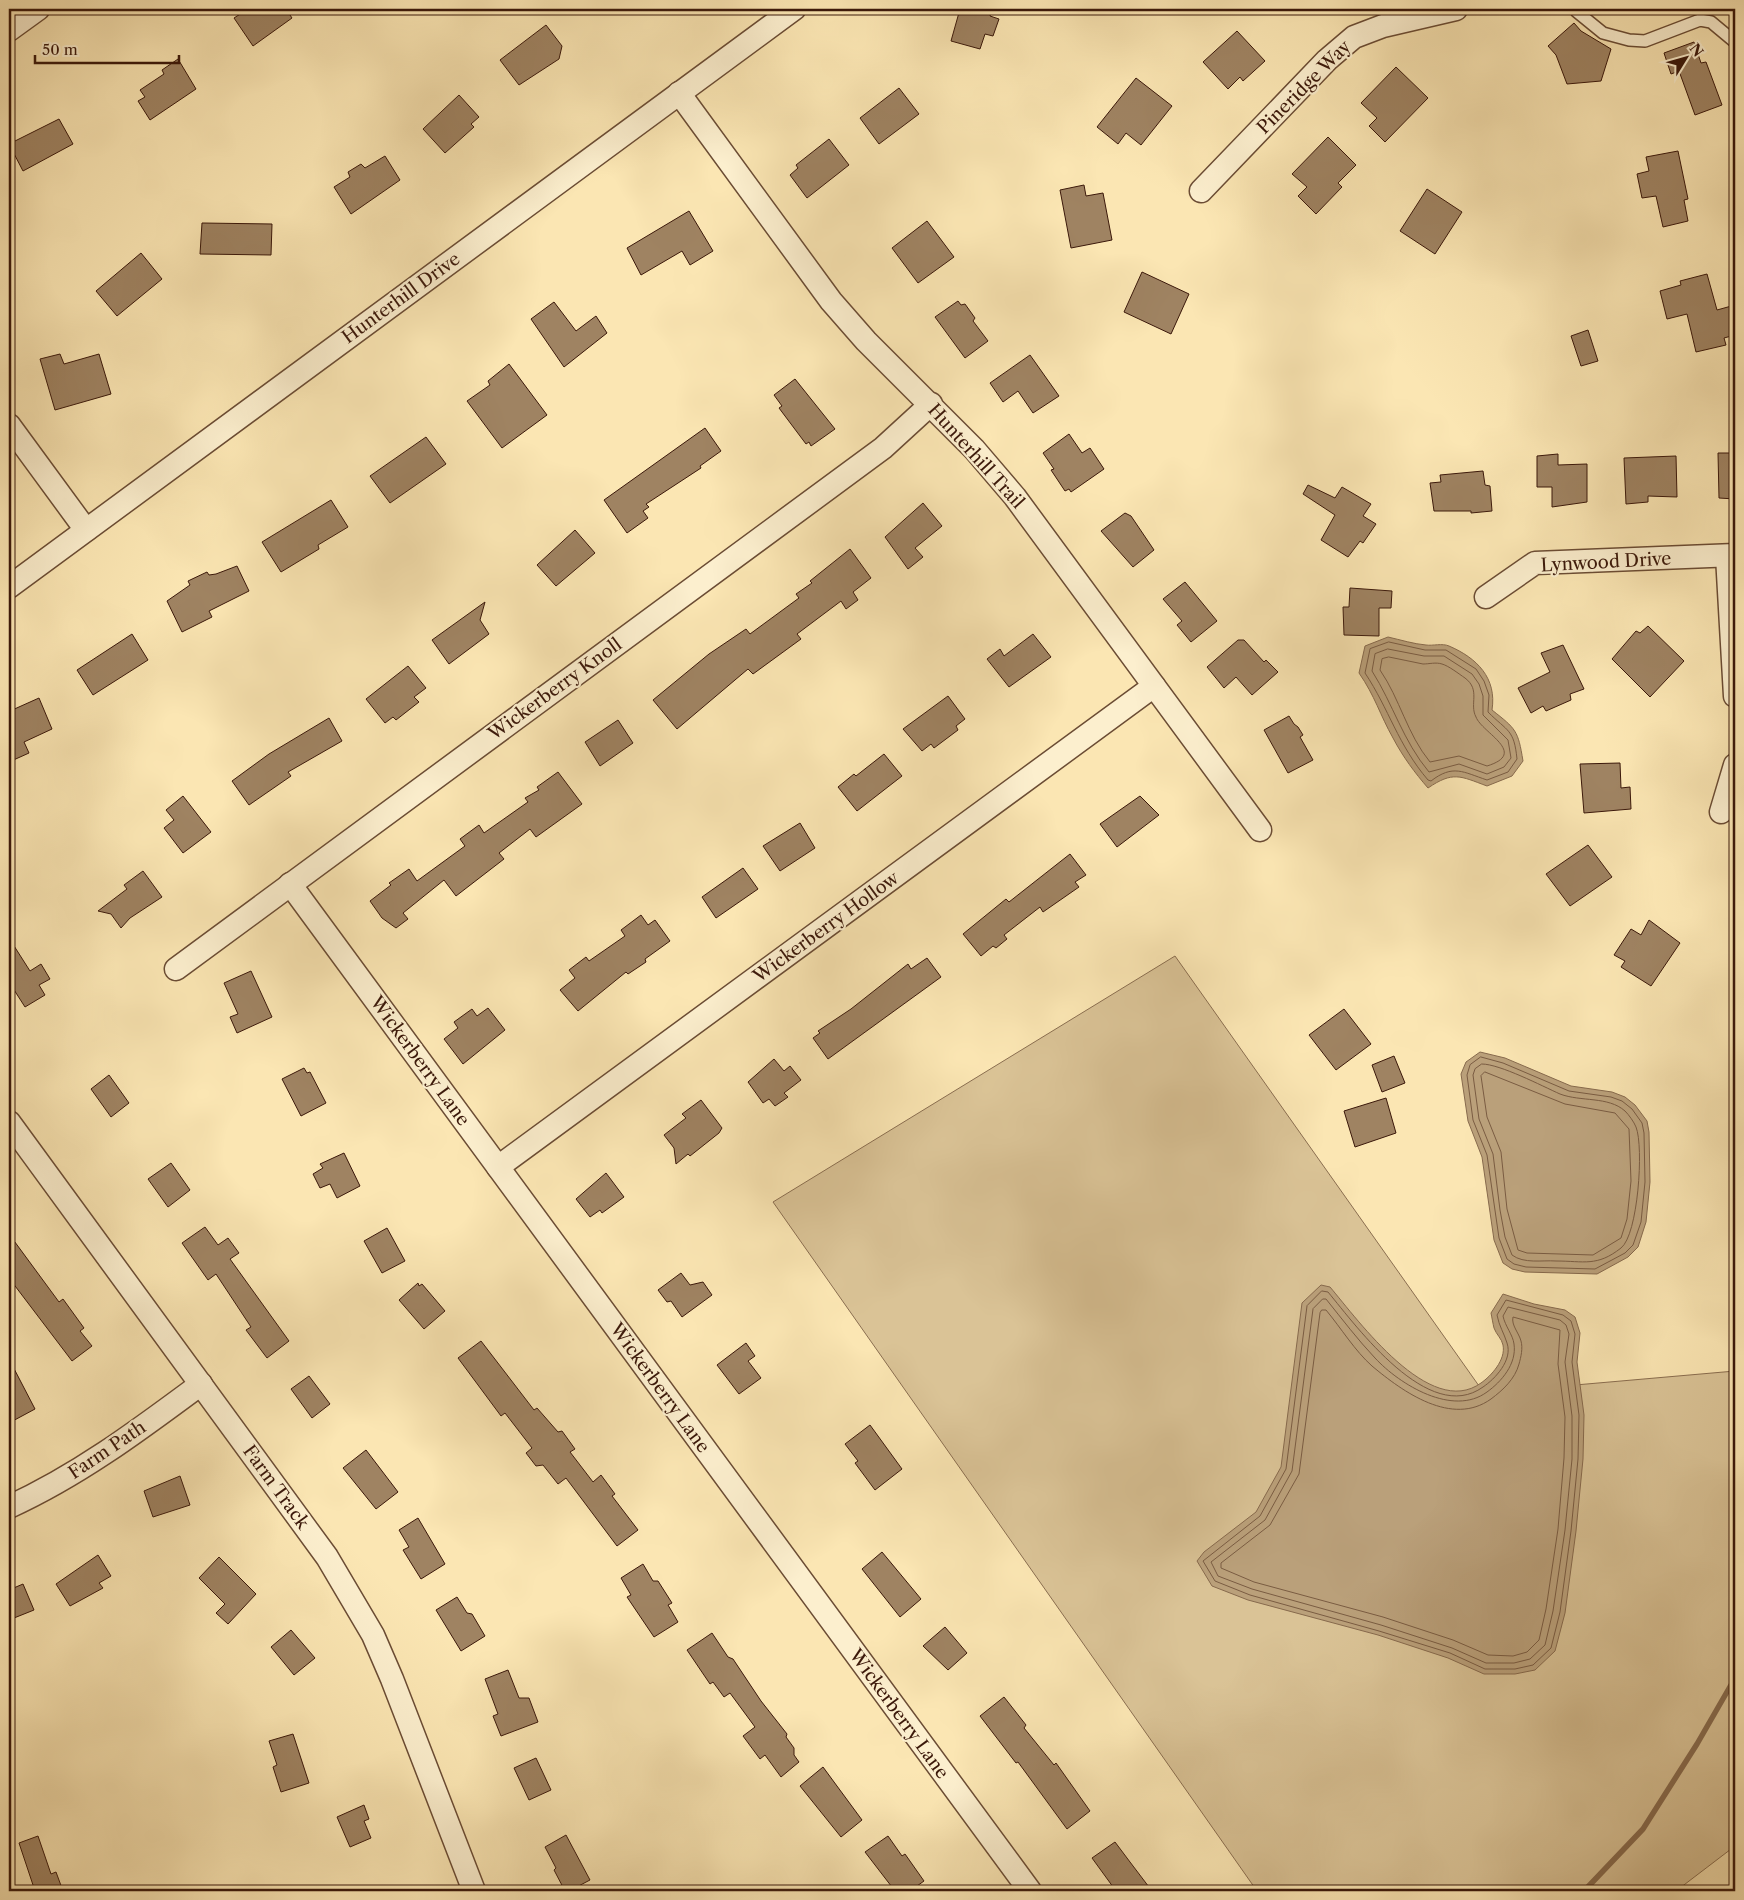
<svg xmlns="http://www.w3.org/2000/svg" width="1744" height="1900" viewBox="0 0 1744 1900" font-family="'Libre Caslon Text',serif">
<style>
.green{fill:#dac396;stroke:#8a6e50}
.water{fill:#baa07a;stroke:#876a4d}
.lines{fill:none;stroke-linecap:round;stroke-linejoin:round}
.shore{stroke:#7a5c42;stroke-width:1}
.stream{stroke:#876a4d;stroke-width:5.5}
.building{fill:#9f8362;stroke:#3b180a}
.lane-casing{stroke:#6b4c34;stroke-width:14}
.street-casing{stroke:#6b4c34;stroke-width:25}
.lane{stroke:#fcefce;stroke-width:11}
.street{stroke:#fcefce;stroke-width:22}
.labels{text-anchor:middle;stroke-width:4.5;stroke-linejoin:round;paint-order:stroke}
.street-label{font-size:18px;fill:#3b180a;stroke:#fcefce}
</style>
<rect width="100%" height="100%" fill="#fbe6b3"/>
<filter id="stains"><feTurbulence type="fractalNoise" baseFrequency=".004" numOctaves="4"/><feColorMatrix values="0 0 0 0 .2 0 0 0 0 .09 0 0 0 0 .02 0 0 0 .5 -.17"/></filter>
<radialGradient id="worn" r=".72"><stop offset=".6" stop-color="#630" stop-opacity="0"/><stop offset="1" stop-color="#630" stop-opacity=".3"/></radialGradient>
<!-- green -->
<polygon class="green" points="1175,956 1484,1393 1735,1371 1735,1846 1676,1891 1257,1891 773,1202"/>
<!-- water -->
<g class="water">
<path d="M 1388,637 C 1401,640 1414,644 1426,645 C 1433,646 1442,643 1449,646 C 1477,658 1497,678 1492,710 C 1516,729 1518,730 1523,761 L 1512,776 L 1487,786 C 1460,776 1453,771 1428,788 C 1415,773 1403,757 1393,738 C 1380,715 1375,696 1359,673 L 1365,646 Z"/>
<polygon points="1480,1052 1505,1058 1571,1086 1612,1092 1625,1097 1635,1105 1647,1121 1649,1132 1650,1182 1646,1222 1638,1247 1628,1257 1597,1274 1525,1272 1512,1269 1503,1263 1494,1240 1482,1157 1468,1121 1461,1074 1466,1062"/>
<path d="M 1321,1285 L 1330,1287 C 1358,1320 1430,1420 1481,1383 C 1491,1376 1506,1360 1503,1345 C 1502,1339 1496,1334 1494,1328 C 1493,1324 1492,1318 1491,1313 L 1503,1294 L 1534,1304 L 1565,1310 L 1575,1317 L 1580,1333 L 1577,1362 L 1584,1415 L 1583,1459 L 1576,1531 L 1565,1613 L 1555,1651 L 1535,1670 L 1515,1674 L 1484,1674 L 1448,1658 L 1378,1635 L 1248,1600 L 1212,1586 L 1197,1561 L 1204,1552 L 1256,1512 L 1281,1467 L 1302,1303 Z"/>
</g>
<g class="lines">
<!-- shore -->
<g class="shore">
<path d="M 1389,642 L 1425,650 L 1446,650 L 1476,669 L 1484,681 L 1489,695 L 1488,712 C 1508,732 1514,729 1517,759 L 1508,772 L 1487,780 C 1463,772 1453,764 1431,781 L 1428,780 C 1398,745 1389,709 1365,673 L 1370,649 Z"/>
<path d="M 1388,649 L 1424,656 L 1444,656 L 1472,674 L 1479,684 L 1483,696 L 1483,715 L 1508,740 L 1511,758 L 1504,767 L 1487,774 L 1459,764 L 1429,772 C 1403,741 1393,704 1372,671 L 1375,654 Z"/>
<path d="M 1389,657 C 1400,659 1412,662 1423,664 C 1429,664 1436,662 1442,664 C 1449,666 1459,674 1465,678 C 1481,690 1469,704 1476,717 C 1482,733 1529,753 1487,766 L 1459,756 L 1430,762 C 1407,734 1400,699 1380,670 L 1382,659 Z"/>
<polygon points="1481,1057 1503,1063 1569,1091 1611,1097 1622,1101 1632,1109 1642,1123 1644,1133 1645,1182 1641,1222 1633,1245 1625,1253 1595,1269 1526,1267 1514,1264 1507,1259 1499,1238 1487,1155 1473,1120 1467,1075 1470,1065"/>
<path d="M 1482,1064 C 1500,1064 1542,1086 1560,1094 C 1581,1102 1608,1096 1625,1111 C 1629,1115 1634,1122 1636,1127 C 1644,1147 1638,1235 1621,1248 C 1597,1267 1584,1261 1556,1261 C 1542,1260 1524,1264 1512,1255 L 1505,1237 L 1500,1210 L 1493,1154 L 1479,1119 L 1473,1075 L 1475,1069 Z"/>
<polygon points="1485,1072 1565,1104 1615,1113 1629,1129 1631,1181 1627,1219 1621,1238 1593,1255 1527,1253 1518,1250 1507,1209 1501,1152 1487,1117 1481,1076"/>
<path d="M 1322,1291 L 1328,1292 C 1357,1327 1429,1426 1483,1387 C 1495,1379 1513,1360 1507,1343 C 1504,1333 1499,1326 1497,1315 L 1506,1300 L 1563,1315 L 1571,1321 L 1575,1334 L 1572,1362 L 1579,1415 L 1578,1459 L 1571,1531 L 1560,1612 L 1551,1648 L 1533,1665 L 1515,1669 L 1485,1669 L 1450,1653 L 1379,1631 L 1250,1595 L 1215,1581 L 1203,1561 L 1260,1516 L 1286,1469 L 1307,1306 Z"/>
<path d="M 1323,1299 L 1326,1299 C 1342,1319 1358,1340 1375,1358 C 1400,1385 1453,1417 1487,1392 C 1501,1382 1517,1364 1514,1344 C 1513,1335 1505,1326 1503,1316 L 1508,1307 L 1560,1320 L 1566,1325 L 1569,1334 L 1565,1362 L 1572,1416 L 1572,1459 L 1565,1530 L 1553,1611 L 1545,1645 L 1530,1659 L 1514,1663 L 1486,1663 L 1452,1648 L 1381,1625 L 1252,1589 L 1218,1576 L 1211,1562 L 1265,1520 L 1292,1471 L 1313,1309 Z"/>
<path d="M 1322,1310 L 1326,1310 C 1341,1328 1355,1351 1372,1366 C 1403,1392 1452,1427 1491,1399 C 1503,1390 1515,1379 1519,1364 C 1521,1357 1523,1348 1521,1341 C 1519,1333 1511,1325 1513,1317 L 1560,1330 L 1558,1364 L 1565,1417 L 1564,1458 L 1558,1529 L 1546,1609 L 1539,1640 L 1527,1652 L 1513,1656 L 1488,1655 L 1453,1640 L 1383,1617 L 1254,1582 L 1221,1568 L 1221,1563 L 1270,1525 L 1299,1474 L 1320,1313 Z"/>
</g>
<!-- stream -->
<polyline class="stream" points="1584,1891 1643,1829 1697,1744 1735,1678"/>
</g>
<!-- building -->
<g class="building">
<polygon points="248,9 286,9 292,18 253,46 234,18"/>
<polygon points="960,9 992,9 990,16 999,19 993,36 985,34 980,49 951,41"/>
<polygon points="1574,23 1581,31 1611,49 1601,81 1567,84 1556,55 1548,46"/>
<polygon points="546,25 562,46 559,59 519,85 500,60"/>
<polygon points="1237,31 1265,61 1243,81 1240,77 1228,89 1203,62"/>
<polygon points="1694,42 1701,63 1706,62 1722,105 1695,115 1679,71 1671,74 1664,53"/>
<polygon points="178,59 196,89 150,120 138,101 145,97 140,90 164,74 162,70"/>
<polygon points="1396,67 1428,98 1385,142 1369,126 1377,118 1361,103"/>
<polygon points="1136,78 1172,106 1141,145 1126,133 1118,144 1097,127"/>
<polygon points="899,88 919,114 879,144 860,118"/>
<polygon points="459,95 479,117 471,124 474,127 445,153 423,129"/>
<polygon points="59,119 73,144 23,171 9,144"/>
<polygon points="1328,137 1356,165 1338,183 1342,187 1316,214 1298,196 1307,187 1292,174"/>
<polygon points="829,139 849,165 807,198 790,175 798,168 796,165"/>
<polygon points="1678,151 1688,199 1684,200 1688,221 1663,227 1656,196 1642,198 1637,174 1649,171 1646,157"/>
<polygon points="385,156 400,180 351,214 334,187 350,177 348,172 361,164 365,168"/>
<polygon points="1084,185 1086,196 1103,193 1112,240 1071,248 1060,190"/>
<polygon points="1427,189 1462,212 1435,254 1400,231"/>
<polygon points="689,211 713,251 690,265 682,251 641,275 627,248"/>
<polygon points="927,221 954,257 918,283 892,248"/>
<polygon points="202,223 272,224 271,255 200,254"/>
<polygon points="141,253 162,279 117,316 96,291"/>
<polygon points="1142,272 1189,294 1171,334 1124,312"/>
<polygon points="1707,274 1717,310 1735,305 1735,335 1724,338 1726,345 1696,352 1687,314 1667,319 1660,291 1681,285 1680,281"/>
<polygon points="958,301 961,305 965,304 975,318 973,321 988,341 965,358 935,317"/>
<polygon points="554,302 576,331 596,316 607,333 564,367 531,319"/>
<polygon points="1588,330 1598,361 1581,366 1571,336"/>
<polygon points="60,354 64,364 99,354 111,394 55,410 40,359"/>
<polygon points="1030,355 1059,396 1033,413 1018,391 1003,402 990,383"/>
<polygon points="509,364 547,415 502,448 467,401 490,385 488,381"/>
<polygon points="795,379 835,429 811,446 809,442 806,444 779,408 782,406 774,395"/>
<polygon points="705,428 721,451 700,466 701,468 646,504 649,507 643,511 648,518 627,533 604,500"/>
<polygon points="1069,434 1082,453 1090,448 1104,469 1071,492 1069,489 1065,491 1051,470 1054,469 1043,453"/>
<polygon points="426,437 446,464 390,503 370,476"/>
<polygon points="1718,453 1735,453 1735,499 1719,498"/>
<polygon points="1558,454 1558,465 1587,464 1587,502 1552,507 1552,487 1537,487 1537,456"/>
<polygon points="1676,456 1677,497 1648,496 1648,502 1626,504 1624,458"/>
<polygon points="1483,471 1485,485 1490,486 1492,511 1471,513 1471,511 1434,511 1430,483 1441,482 1440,475"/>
<polygon points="1308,485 1335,498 1342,487 1371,504 1363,516 1376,524 1363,543 1360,541 1348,557 1321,540 1335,515 1303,494"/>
<polygon points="331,500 348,527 318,545 319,549 281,572 262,542"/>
<polygon points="923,503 942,526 915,548 923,557 908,569 885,537"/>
<polygon points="1125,513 1131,516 1154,550 1133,567 1101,531"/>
<polygon points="575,530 595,553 556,586 537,565"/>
<polygon points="850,549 871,578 853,592 858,600 846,609 841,601 797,634 801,639 753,674 748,669 677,729 653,700 709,654 746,629 750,634 799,598 796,594 812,583 810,581"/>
<polygon points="237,566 249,591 209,611 212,617 182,632 167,601 190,585 188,581 207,572 209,575 216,574"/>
<polygon points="1185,582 1217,621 1191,642 1177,625 1182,621 1163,599"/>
<polygon points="1350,588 1392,591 1391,608 1379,608 1379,636 1344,635 1343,607 1349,607"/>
<polygon points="485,602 480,620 489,634 449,664 432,640"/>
<polygon points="1648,626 1684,661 1650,697 1612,659 1636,631 1640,633"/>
<polygon points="132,634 148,660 93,695 77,670"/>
<polygon points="1033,634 1051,657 1009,687 987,659 1000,649 1004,656"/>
<polygon points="1238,640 1244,640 1264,662 1266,660 1278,672 1252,695 1236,677 1224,688 1207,667"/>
<polygon points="1563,645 1584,689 1570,694 1571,700 1546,711 1543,706 1531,713 1518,688 1550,672 1541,653"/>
<polygon points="408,666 426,688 414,697 419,702 396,720 393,717 385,723 366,699"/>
<polygon points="948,696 965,719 956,726 958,730 934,748 931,744 922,751 903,729"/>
<polygon points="39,698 52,729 24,742 29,753 9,762 9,709 10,711"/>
<polygon points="1289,716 1294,724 1298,727 1303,735 1300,737 1313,760 1288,773 1264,730"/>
<polygon points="329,718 342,741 288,772 291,776 249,805 232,781 269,754"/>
<polygon points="618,720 633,743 600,766 585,742"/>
<polygon points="884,754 902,776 857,811 838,787 854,774 856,776"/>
<polygon points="1620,763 1621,788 1630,787 1631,809 1584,813 1580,764"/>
<polygon points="558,772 582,804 536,837 530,829 499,853 504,859 456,896 444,880 403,913 408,919 396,928 382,918 370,901 391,885 389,883 409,869 417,881 465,846 460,839 479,825 484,833 528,802 525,798 539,790 537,787"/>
<polygon points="183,796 211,832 183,853 164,828 174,820 166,810"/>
<polygon points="1140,796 1159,815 1117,847 1100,824"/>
<polygon points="800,823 815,848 780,871 763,846"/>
<polygon points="1588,845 1612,877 1570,906 1546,874"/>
<polygon points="1070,854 1086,875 1075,882 1079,887 1043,912 1040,907 1004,935 1007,939 996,948 993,946 981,956 963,934 1006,899 1009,902"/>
<polygon points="743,868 758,889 716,918 702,897"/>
<polygon points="143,871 162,897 130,918 121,928 111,914 98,911 127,889 124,885"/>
<polygon points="641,915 648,925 655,920 670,941 645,959 646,962 628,974 626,972 578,1011 560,990 575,978 569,970 586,957 589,961 625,936 621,930"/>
<polygon points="1649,920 1680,943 1651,986 1621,967 1625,961 1614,955 1631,929 1641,935"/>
<polygon points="9,938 30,971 41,964 50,979 39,985 45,995 25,1007 9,982"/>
<polygon points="927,958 941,977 828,1059 813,1038 820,1033 818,1031 851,1009 908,964 911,969"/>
<polygon points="251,971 272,1017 237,1033 230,1017 238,1014 224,983"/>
<polygon points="488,1008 505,1030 463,1064 444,1039 458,1028 454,1022 472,1009 477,1016"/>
<polygon points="1344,1009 1371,1044 1336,1070 1309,1035"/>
<polygon points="1394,1056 1405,1083 1382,1092 1372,1065"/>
<polygon points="774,1059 784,1071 790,1066 801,1080 784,1093 788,1097 775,1106 769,1099 763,1103 748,1082"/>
<polygon points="304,1068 307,1073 310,1072 326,1103 301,1116 282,1079"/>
<polygon points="109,1075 129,1103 111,1117 91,1089"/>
<polygon points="1386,1098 1396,1133 1355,1147 1344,1111"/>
<polygon points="701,1100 722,1128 719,1133 690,1156 688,1154 676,1164 674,1148 664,1135 686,1118 682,1114"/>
<polygon points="344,1153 360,1186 337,1198 330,1184 320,1188 313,1174 323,1168 320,1164"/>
<polygon points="171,1163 190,1190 168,1207 148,1179"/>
<polygon points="606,1173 624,1197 602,1213 600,1210 590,1217 576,1199"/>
<polygon points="205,1227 218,1245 228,1238 239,1253 230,1259 289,1341 267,1358 246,1330 251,1327 216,1274 208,1280 182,1243"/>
<polygon points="387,1228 405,1261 382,1273 364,1241"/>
<polygon points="9,1234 59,1302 63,1299 84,1328 80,1331 92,1346 72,1361 9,1278"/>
<polygon points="681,1273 690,1285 703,1282 712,1295 682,1317 671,1301 667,1302 658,1290"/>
<polygon points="418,1283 419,1286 422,1284 445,1311 424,1329 399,1300"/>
<polygon points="481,1341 534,1410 537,1408 558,1432 562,1431 575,1449 570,1452 593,1482 601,1475 615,1494 612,1496 638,1530 617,1546 566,1478 558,1484 543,1465 536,1466 526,1453 532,1448 505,1413 501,1416 458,1358"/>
<polygon points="746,1343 755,1356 748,1361 761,1378 739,1394 717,1365"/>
<polygon points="9,1359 35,1409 9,1423"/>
<polygon points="309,1376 330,1404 312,1418 291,1389"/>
<polygon points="870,1425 902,1469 875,1490 855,1463 858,1461 845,1444"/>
<polygon points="366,1450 398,1492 376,1509 343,1468"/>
<polygon points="180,1476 190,1505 153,1517 144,1491"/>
<polygon points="418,1518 445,1564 421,1579 403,1550 409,1547 399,1530"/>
<polygon points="882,1552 921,1599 900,1617 862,1569"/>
<polygon points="98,1555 111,1576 99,1583 103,1588 70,1606 56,1584"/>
<polygon points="219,1557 256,1594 228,1624 216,1613 225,1604 199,1578"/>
<polygon points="643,1564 653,1581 658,1581 672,1603 668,1605 678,1622 654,1637 627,1597 631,1595 621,1578"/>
<polygon points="23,1584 34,1610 9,1620 9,1590"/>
<polygon points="457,1597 467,1613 472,1614 485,1636 461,1651 436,1610"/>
<polygon points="945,1627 967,1653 948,1670 923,1646"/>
<polygon points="291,1630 315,1658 294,1675 271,1647"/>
<polygon points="712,1633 728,1657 733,1659 761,1701 787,1734 786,1737 794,1748 794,1755 799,1762 781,1777 765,1755 760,1759 743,1736 755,1727 730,1693 724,1697 713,1682 710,1684 687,1650"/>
<polygon points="508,1670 519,1698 529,1698 538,1722 501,1736 493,1716 498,1714 485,1679"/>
<polygon points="1004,1697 1026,1725 1024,1728 1054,1765 1056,1763 1090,1811 1067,1829 1018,1762 1016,1763 980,1716"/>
<polygon points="293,1734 309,1783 281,1792 273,1767 277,1765 269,1741"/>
<polygon points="536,1758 551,1790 529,1800 514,1768"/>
<polygon points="823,1767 862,1820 841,1837 800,1786"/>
<polygon points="364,1805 369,1819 364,1821 371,1838 350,1847 337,1817"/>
<polygon points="566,1835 590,1880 569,1891 565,1891 554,1870 556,1868 545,1847"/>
<polygon points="38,1836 51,1874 56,1872 63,1891 35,1891 19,1843"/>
<polygon points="888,1836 902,1856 905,1854 924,1881 910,1891 895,1891 865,1852"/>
<polygon points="1115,1842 1130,1862 1152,1891 1116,1891 1092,1858"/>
</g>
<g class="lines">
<defs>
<polyline id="lane" points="1576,11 1603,33 1629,40 1645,41 1700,20 1711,22 1735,42"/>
<g id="street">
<polyline points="9,30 38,9"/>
<polyline points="679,93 831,301 866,341 974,449 1015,497 1260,830"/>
<polyline points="1201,191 1327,60 1354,37 1383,26 1456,9"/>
<polyline points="9,425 86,530"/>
<polyline points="1727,556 1735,696"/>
<polyline points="9,587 794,9"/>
<polyline points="1486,597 1535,563 1735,555"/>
<polyline points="1721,812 1735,765"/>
<polyline points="290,884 1030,1891"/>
<polyline points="176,969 883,448 931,404"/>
<polyline points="9,1122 327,1557 373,1635 392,1679 474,1891"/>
<polyline points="498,1167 1154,686"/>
<path d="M 9,1507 C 79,1475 139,1430 201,1384"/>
</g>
</defs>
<!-- lane casing -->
<use href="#lane" class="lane-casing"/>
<!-- street casing -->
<use href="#street" class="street-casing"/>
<!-- lane -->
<use href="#lane" class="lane"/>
<!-- street -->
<use href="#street" class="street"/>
</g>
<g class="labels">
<!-- street labels -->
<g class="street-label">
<text transform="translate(1304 87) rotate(-45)" y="6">Pineridge Way</text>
<text transform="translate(401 298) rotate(-36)" y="6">Hunterhill Drive</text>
<text transform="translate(976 456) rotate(48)" y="6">Hunterhill Trail</text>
<text transform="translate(1606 562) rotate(-3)" y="6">Lynwood Drive</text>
<text transform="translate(555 689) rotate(-36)" y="6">Wickerberry Knoll</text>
<text transform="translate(826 927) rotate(-36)" y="6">Wickerberry Hollow</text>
<text transform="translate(420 1061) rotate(54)" y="6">Wickerberry Lane</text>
<text transform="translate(660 1388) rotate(54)" y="6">Wickerberry Lane</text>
<text transform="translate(107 1450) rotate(-34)" y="6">Farm Path</text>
<text transform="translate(276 1487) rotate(54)" y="6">Farm Track</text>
<text transform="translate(899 1714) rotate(54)" y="6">Wickerberry Lane</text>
</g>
</g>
<!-- margin -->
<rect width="1744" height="1900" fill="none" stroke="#fbe6b3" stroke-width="30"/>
<rect x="10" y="10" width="1724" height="1880" fill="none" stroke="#3b180a" stroke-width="2.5"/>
<rect x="15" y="15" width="1714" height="1870" fill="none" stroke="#3b180a"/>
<!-- north arrow -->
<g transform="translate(1686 58) rotate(53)" stroke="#fcefce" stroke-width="4" paint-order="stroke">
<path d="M0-4L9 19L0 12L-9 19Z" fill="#3b180a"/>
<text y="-8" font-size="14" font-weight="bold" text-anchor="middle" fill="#3b180a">N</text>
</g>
<!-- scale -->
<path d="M35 55v8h144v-8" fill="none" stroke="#3b180a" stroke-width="2.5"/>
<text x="42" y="55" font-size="15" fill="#3b180a" stroke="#fcefce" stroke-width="4" paint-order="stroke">50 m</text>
<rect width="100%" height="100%" filter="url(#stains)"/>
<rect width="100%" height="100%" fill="url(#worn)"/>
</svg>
